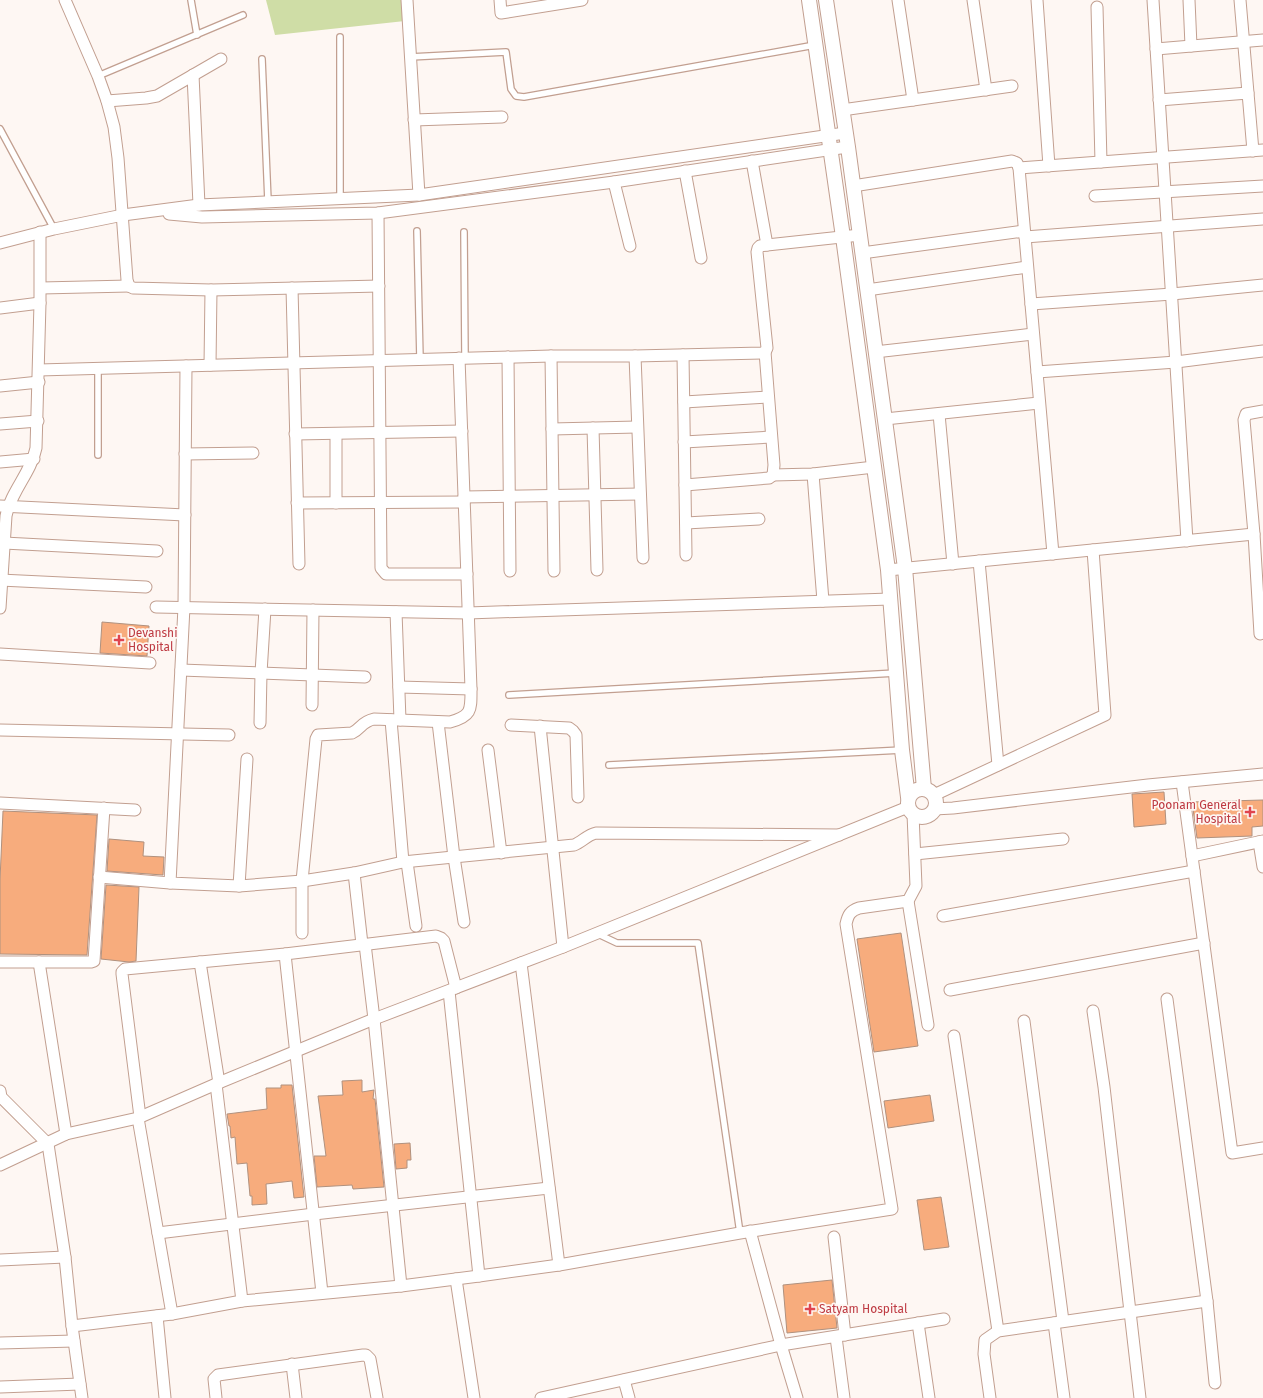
<svg xmlns="http://www.w3.org/2000/svg" width="1263" height="1398" viewBox="0 0 1263 1398" font-family="'Fira Sans',sans-serif">
<style>
.green{fill:#cfdda6}
.building{fill:#f7ac7d;stroke:#b0917e}
.lines{fill:none;stroke-linecap:round;stroke-linejoin:round}
.service-casing{stroke:#c29f90;stroke-width:8}
.minor-casing{stroke:#c29f90;stroke-width:13}
.tertiary-casing{stroke:#c29f90;stroke-width:16}
.service{stroke:#fff;stroke-width:5.5}
.minor{stroke:#fff;stroke-width:11}
.tertiary{stroke:#fff;stroke-width:14}
.health-dot{fill:#e0444e;stroke:#fef7f3;stroke-width:1.5}
.labels{text-anchor:middle;stroke-width:3.5;stroke-linejoin:round;paint-order:stroke}
.health-label{font-size:12px;fill:#be3a42;stroke:#fef7f3;text-anchor:start}
</style>
<rect width="100%" height="100%" fill="#fef7f3"/>
<!-- green -->
<polygon class="green" points="266,0 403,0 405,21 275,35"/>
<!-- building -->
<g class="building">
<polygon points="102,622 149,626 147,656 100,653"/>
<polygon points="1164,792 1166,824 1134,827 1132,794"/>
<polygon points="1263,800 1263,826 1252,827 1252,836 1197,838 1192,802"/>
<polygon points="3,811 97,815 87,955 0,954 0,880"/>
<polygon points="109,839 144,842 143,856 164,857 163,875 107,871"/>
<polygon points="106,885 139,887 136,961 129,962 101,959"/>
<polygon points="901,933 918,1046 874,1052 857,939"/>
<polygon points="362,1080 362,1092 374,1090 373,1099 375,1099 384,1187 353,1189 352,1185 317,1187 314,1156 326,1156 318,1096 343,1095 342,1081"/>
<polygon points="281,1085 292,1085 304,1197 294,1198 292,1181 266,1184 267,1204 252,1205 252,1196 250,1196 247,1163 237,1164 235,1137 231,1138 230,1126 229,1126 227,1114 267,1109 266,1088 281,1088"/>
<polygon points="930,1095 934,1121 888,1128 884,1101"/>
<polygon points="410,1143 411,1160 407,1160 407,1168 396,1169 394,1144"/>
<polygon points="941,1197 949,1247 924,1250 917,1200"/>
<polygon points="832,1280 837,1328 787,1333 783,1285"/>
</g>
<g class="lines">
<defs>
<g id="service">
<polyline points="191,0 197,35"/>
<polyline points="340,37 340,199"/>
<polyline points="410,57 506,52 511,89 516,96 524,97 815,45"/>
<polyline points="262,59 268,201"/>
<polyline points="98,76 243,15"/>
<polyline points="0,129 54,229"/>
<polyline points="417,231 420,359"/>
<polyline points="464,232 465,358"/>
<polyline points="98,455 98,369"/>
<polyline points="509,695 896,673"/>
<polyline points="609,765 902,750"/>
<polyline points="598,934 617,943 698,943 740,1233"/>
</g>
<g id="minor">
<polyline points="65,0 98,76 107,101 114,127 118,158 127,280 129,286 133,288 211,290 379,286"/>
<polyline points="407,0 419,195"/>
<polyline points="500,0 501,13 582,0"/>
<polyline points="898,0 913,100"/>
<polyline points="973,0 986,90"/>
<polyline points="1037,0 1049,166"/>
<polyline points="1153,0 1187,541"/>
<polyline points="1189,0 1191,46"/>
<polyline points="1240,0 1253,151"/>
<polyline points="1097,7 1101,162"/>
<polyline points="1156,49 1263,40"/>
<polyline points="193,75 199,205"/>
<polyline points="1159,100 1248,93"/>
<polyline points="107,101 146,98 157,96 221,59"/>
<polyline points="842,110 1012,86"/>
<polyline points="414,120 502,117"/>
<polyline points="752,161 767,245"/>
<polyline points="1019,168 1263,150"/>
<polyline points="685,171 701,258"/>
<polyline points="614,182 630,246"/>
<polyline points="853,186 1012,161 1017,163 1019,168 1053,554"/>
<polyline points="1095,196 1263,186"/>
<polyline points="378,213 381,568 386,574 467,574"/>
<polyline points="169,214 202,217 378,213 614,182 847,147"/>
<polyline points="1025,237 1263,219"/>
<polyline points="0,243 54,229 123,215 199,205 419,195 845,133"/>
<polyline points="862,253 1024,231"/>
<polyline points="41,288 129,286"/>
<polyline points="292,288 299,564"/>
<polyline points="867,290 1027,267"/>
<polyline points="1031,304 1172,294 1263,285"/>
<polyline points="0,308 40,303"/>
<polyline points="875,352 1033,334"/>
<polyline points="683,355 686,555"/>
<polyline points="551,356 554,571"/>
<polyline points="635,356 643,558"/>
<polyline points="508,357 510,571"/>
<polyline points="210,365 211,290"/>
<path d="M 186,366 L 184,607 L 170,883 L 239,886 L 302,881 L 354,873 L 403,862 L 574,845 C 582,842 587,835 596,833 L 839,835"/>
<polyline points="39,370 551,356 635,356 762,353 765,352 767,348 757,252 758,248 760,246 767,245 860,235"/>
<polyline points="1037,372 1176,362 1263,351"/>
<polyline points="0,386 39,382"/>
<polyline points="684,402 768,397"/>
<polyline points="939,414 953,564"/>
<polyline points="885,419 1039,403"/>
<polyline points="0,424 38,421"/>
<polyline points="593,428 597,570"/>
<polyline points="552,429 637,427"/>
<polyline points="295,434 462,431"/>
<polyline points="336,434 336,503"/>
<polyline points="684,442 771,437"/>
<polyline points="185,454 253,453"/>
<polyline points="0,462 34,459"/>
<polyline points="813,474 823,601"/>
<polyline points="773,475 813,474 874,467"/>
<polyline points="685,485 769,478 773,475 774,465 765,352"/>
<polyline points="464,497 640,494"/>
<polyline points="297,503 464,502"/>
<polyline points="0,506 185,515"/>
<polyline points="686,523 759,519"/>
<polyline points="4,543 157,551"/>
<polyline points="979,561 998,765"/>
<polyline points="888,570 1254,534"/>
<polyline points="0,580 146,587"/>
<polyline points="156,607 468,613 890,599"/>
<path d="M 0,608 L 6,516 C 11,491 31,473 36,448 L 40,303 L 40,232"/>
<polyline points="396,612 400,720"/>
<polyline points="1260,634 1254,534 1244,420 1246,414 1263,411"/>
<polyline points="0,654 150,663"/>
<polyline points="181,670 365,677"/>
<polyline points="399,687 471,689"/>
<polyline points="312,705 313,610"/>
<polyline points="391,720 403,862"/>
<polyline points="438,722 454,857 464,922"/>
<polyline points="260,723 261,673 265,609"/>
<polyline points="511,725 569,728 573,731 576,735 578,797"/>
<polyline points="540,726 563,947"/>
<polyline points="0,730 229,735"/>
<polyline points="488,750 501,853"/>
<polyline points="1182,782 1232,1153 1263,1148"/>
<polyline points="934,795 1105,715 1093,550"/>
<polyline points="0,803 135,810"/>
<polyline points="934,809 953,808 1148,785 1263,774"/>
<polyline points="1259,842 1263,867"/>
<polyline points="915,854 1063,839"/>
<polyline points="1192,856 1263,841"/>
<polyline points="407,862 416,926"/>
<polyline points="354,873 362,944"/>
<polyline points="99,877 170,883"/>
<polyline points="239,886 247,759"/>
<polyline points="908,901 928,1025"/>
<polyline points="943,916 1194,871"/>
<path d="M 302,933 L 302,881 L 316,739 L 318,735 L 352,733 C 362,728 361,722 374,719 L 450,722 C 472,716 471,710 471,689 L 459,358"/>
<polyline points="365,944 374,1019 401,1286"/>
<polyline points="285,954 322,1293"/>
<polyline points="0,962 91,962 94,961 104,808"/>
<polyline points="39,962 66,1134"/>
<polyline points="200,962 219,1083"/>
<polyline points="521,963 559,1265"/>
<polyline points="950,990 1204,943"/>
<polyline points="449,991 479,1276"/>
<polyline points="1167,999 1207,1301 1215,1383"/>
<polyline points="1093,1011 1104,1087 1140,1398"/>
<polyline points="1024,1021 1063,1321"/>
<polyline points="954,1036 998,1331"/>
<polyline points="216,1084 242,1301"/>
<polyline points="0,1091 1,1097 48,1144 65,1257 72,1326 82,1398"/>
<polyline points="140,1117 122,974 122,972 125,969 285,954 436,936 441,938 444,941 456,988"/>
<polyline points="138,1118 172,1314"/>
<polyline points="0,1165 66,1134 138,1118 216,1084 374,1019 563,947 908,807"/>
<polyline points="750,1231 781,1345 797,1398"/>
<polyline points="158,1233 314,1214 549,1188"/>
<polyline points="834,1237 845,1335"/>
<polyline points="0,1260 65,1257"/>
<polyline points="456,1279 474,1398"/>
<polyline points="157,1316 165,1398"/>
<polyline points="918,1323 929,1398"/>
<polyline points="1054,1323 1064,1398"/>
<path d="M 72,1326 L 172,1314 L 242,1301 L 401,1286 L 479,1276 L 559,1265 L 740,1233 L 892,1209 L 846,924 C 848,915 850,911 859,908 L 908,901 L 916,886 L 913,814"/>
<polyline points="836,1337 844,1398"/>
<polyline points="0,1343 74,1341"/>
<polyline points="292,1364 296,1398"/>
<polyline points="624,1380 629,1398"/>
<polyline points="0,1387 80,1384"/>
<polyline points="216,1398 214,1379 218,1375 363,1355 366,1355 370,1359 377,1398"/>
<polyline points="541,1398 781,1345 944,1319"/>
<polyline points="990,1398 984,1354 985,1340 998,1331 1207,1301"/>
</g>
<g id="tertiary">
<polyline points="809,0 843,237 888,570 902,750 908,797"/>
<polyline points="826,0 848,147 905,568 924,789"/>
<circle cx="922" cy="803" r="14"/>
</g>
</defs>
<!-- service casing -->
<use href="#service" class="service-casing"/>
<!-- minor casing -->
<use href="#minor" class="minor-casing"/>
<!-- tertiary casing -->
<use href="#tertiary" class="tertiary-casing"/>
<!-- service -->
<use href="#service" class="service"/>
<!-- minor -->
<use href="#minor" class="minor"/>
<!-- tertiary -->
<use href="#tertiary" class="tertiary"/>
</g>
<!-- markers -->
<g class="health-dot">
<path d="M117 634h4v4h4v4h-4v4h-4v-4h-4v-4h4z"/>
<path d="M1248 806h4v4h4v4h-4v4h-4v-4h-4v-4h4z"/>
<path d="M808 1303h4v4h4v4h-4v4h-4v-4h-4v-4h4z"/>
</g>
<g class="labels">
<!-- health labels -->
<g class="health-label">
<text x="128" y="637">Devanshi<tspan x="128" dy="14">Hospital</tspan></text>
<text x="1241" y="809" text-anchor="end">Poonam General<tspan x="1241" dy="14">Hospital</tspan></text>
<text x="819" y="1313">Satyam Hospital</text>
</g>
</g>
</svg>
